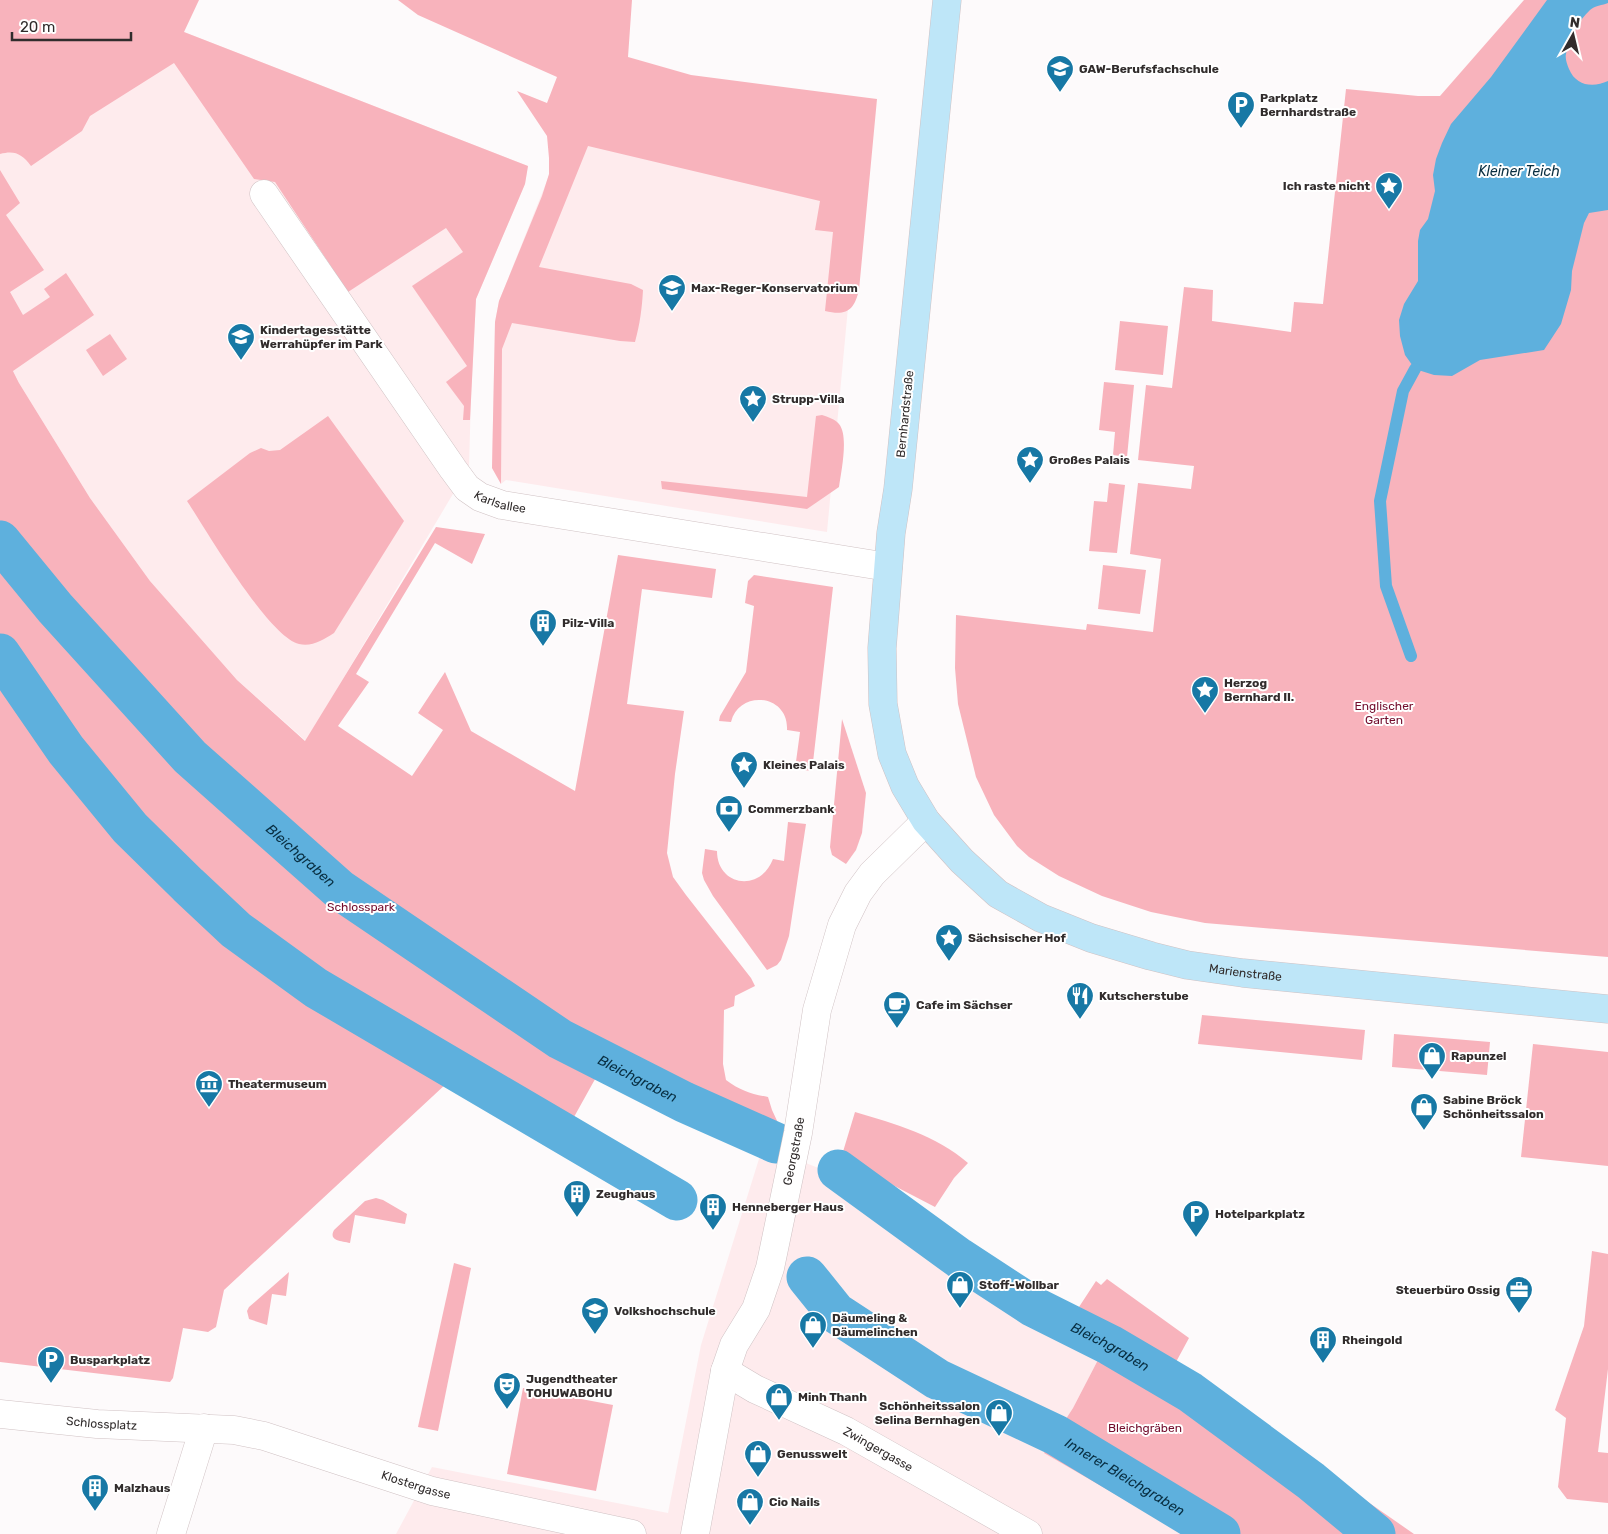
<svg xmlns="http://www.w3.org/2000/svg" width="1608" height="1534" viewBox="0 0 1608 1534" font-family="Rubik,sans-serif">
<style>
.built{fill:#feebed}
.green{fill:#f8b3bc}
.water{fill:#5eb0dd}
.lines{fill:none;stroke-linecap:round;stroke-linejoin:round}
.stream{stroke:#5eb0dd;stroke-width:12}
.canal{stroke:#5eb0dd;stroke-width:41}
.street-casing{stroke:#d0c2c4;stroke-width:29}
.secondary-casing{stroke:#d0c2c4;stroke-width:29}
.street{stroke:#fff;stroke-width:28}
.secondary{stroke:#bee6f8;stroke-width:28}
.labels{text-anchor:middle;stroke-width:4;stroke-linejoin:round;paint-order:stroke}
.poi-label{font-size:12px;font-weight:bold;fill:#312c2c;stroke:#fff;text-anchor:start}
.street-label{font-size:12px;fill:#312c2c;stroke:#fff}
.park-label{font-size:12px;fill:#730d2d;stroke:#fff}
.water-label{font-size:14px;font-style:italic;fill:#082e41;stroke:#fff}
</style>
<rect width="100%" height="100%" fill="#fdfafb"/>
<!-- built -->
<g class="built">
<polygon points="184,32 528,166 525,184 476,299 471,397 469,467 306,741 237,680 150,581 90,498 19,383 0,344 0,80"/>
<polygon points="576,108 859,190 827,532 506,480 501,484 492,468 495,322 499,301"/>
<polygon points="763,1146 841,1177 974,1273 1040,1315 1106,1349 1100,1356 1073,1408 1045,1453 1184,1534 396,1534 432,1467 668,1513 701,1345"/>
</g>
<!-- green -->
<g class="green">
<path d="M 0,0 L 199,0 L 184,32 L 528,166 L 525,184 L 476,299 L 470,420 L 463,420 L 464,406 L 446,382 L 467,366 L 412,286 L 463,252 L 446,228 L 348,292 L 275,182 L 254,179 L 174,63 L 90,116 L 82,131 L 31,166 C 22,154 15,150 0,154 Z"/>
<path d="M 398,0 L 632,0 L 628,57 L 691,75 L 877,99 L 859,290 C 854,311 846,316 825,311 L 833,232 L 815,230 L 820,201 L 588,146 L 539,267 L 631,284 L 643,290 C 642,308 640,324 635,342 L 620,341 L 512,323 L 502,349 L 501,484 L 492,468 L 495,322 L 499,301 L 542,196 L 549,174 L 549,158 L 547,136 L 517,91 L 547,103 L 557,77 L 418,15 Z"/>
<polygon points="1524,0 1608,0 1608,957 1205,923 1151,912 1102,896 1059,876 1029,857 1017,846 994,815 976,777 958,704 955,668 956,615 1086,630 1087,624 1153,632 1161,559 1130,554 1138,483 1191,489 1194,466 1138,460 1146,385 1172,388 1184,287 1213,290 1212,321 1291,332 1294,302 1323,304 1346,89 1418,96 1440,96"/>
<path d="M 0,170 L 20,203 L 6,215 L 44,270 L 10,292 L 23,315 L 50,297 L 44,289 L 66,273 L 94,315 L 13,371 L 19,383 L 90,498 L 150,581 L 237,680 L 305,741 L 436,527 L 485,534 L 472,564 L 435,543 L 356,674 L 369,682 L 338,726 L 412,776 L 443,730 L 418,713 L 445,672 L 471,731 L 575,791 L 618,555 L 716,569 L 712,598 L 642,589 L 627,704 L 684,711 L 675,774 L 667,853 L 673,877 L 686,895 L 751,978 L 755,986 L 735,996 L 734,1006 L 724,1010 L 723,1064 L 726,1080 C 741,1091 751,1094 768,1097 L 772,1110 L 779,1125 L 778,1133 L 691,1094 L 609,1054 L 569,1126 L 540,1109 L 528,1128 L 493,1106 L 447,1083 L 224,1290 L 216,1327 L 208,1332 L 183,1328 L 173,1378 L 170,1382 L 0,1362 Z"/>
<polygon points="1120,321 1168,326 1163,375 1115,370"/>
<polygon points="110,334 127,359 103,376 86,350"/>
<polygon points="1104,382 1134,385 1127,457 1113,455 1115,432 1099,430"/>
<path d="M 822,415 C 828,417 835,419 839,424 C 849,436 841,472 839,487 L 807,509 L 662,489 L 661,481 L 807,497 L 816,416 Z"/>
<path d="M 328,416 L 404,521 L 334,633 C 323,640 312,647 299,644 C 268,636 206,530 187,501 L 250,453 L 261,448 L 269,451 L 280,450 Z"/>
<polygon points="1109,483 1125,485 1117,553 1089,551 1094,501 1107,502"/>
<polygon points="1103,565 1146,570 1140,614 1098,609"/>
<path d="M 754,575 L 833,587 L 812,771 L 795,769 L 800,732 L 787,730 C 789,694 739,689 731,722 L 719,721 L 720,716 L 746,672 L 754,606 L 745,603 L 748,581 Z"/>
<polygon points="842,719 866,793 862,833 856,850 846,864 832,855 830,847"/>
<path d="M 788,822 L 806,824 L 789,936 L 781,960 L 777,965 L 767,970 L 713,896 L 704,880 L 702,873 L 705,849 L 717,851 C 717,886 760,893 773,859 L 784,861 Z"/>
<polygon points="1202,1015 1365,1030 1362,1060 1198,1044"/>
<polygon points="1394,1034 1490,1042 1487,1075 1392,1067"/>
<polygon points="1533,1044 1608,1052 1608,1166 1521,1157"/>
<path d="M 855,1112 C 895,1124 936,1135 968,1163 L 954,1178 L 935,1207 L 885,1181 L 842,1155 Z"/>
<path d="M 376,1198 L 383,1200 L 407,1214 L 405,1224 L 355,1215 L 350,1243 C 342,1241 328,1241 334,1230 L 365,1201 Z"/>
<polygon points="1592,1251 1608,1254 1608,1369 1598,1452 1608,1453 1608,1503 1567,1499 1558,1487 1566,1418 1555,1410 1584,1326"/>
<polygon points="454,1263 471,1268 438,1431 418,1427"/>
<polygon points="289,1272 286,1296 272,1294 267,1325 249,1319 247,1311 249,1307"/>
<polygon points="1107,1279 1189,1338 1176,1362 1269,1433 1414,1534 1184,1534 1044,1453 1073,1408 1100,1356 1124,1333 1079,1307 1096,1281 1101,1285"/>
<polygon points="523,1388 613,1405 596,1491 507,1474"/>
</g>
<!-- water -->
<path class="water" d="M 1547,0 L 1608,0 L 1608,3 C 1603,5 1594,6 1590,10 C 1579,20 1568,39 1566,54 C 1565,59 1567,64 1569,69 C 1576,86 1593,88 1608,81 L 1608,210 L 1589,213 L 1584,223 L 1572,271 L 1571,290 L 1561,324 L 1544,350 L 1480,360 L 1452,376 L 1434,375 L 1415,369 L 1405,355 L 1400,336 L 1399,320 L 1404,304 L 1418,281 L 1418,241 L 1420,230 L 1428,219 L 1435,191 L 1433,175 L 1436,159 L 1442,143 L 1451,124 L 1491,77 Z"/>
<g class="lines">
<!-- stream -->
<polyline class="stream" points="1411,656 1386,586 1380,501 1403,391 1415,369"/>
<!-- canal -->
<g class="canal">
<path id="s1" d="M 0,541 L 55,608 L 190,757 L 340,890 L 560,1039 L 684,1102 L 776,1143"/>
<polyline points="0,654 66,750 130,828 188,885 236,930 316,988 677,1200"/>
<path id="s2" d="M 838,1170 L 959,1258 L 1034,1307 L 1110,1345 L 1190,1392 L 1311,1481 L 1375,1534"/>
<path id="s3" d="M 807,1277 L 836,1313 L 937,1379 L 1056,1435 L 1220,1534"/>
</g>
<defs>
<g id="street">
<path id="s4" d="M 264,194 L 453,469 L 467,488 L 480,497 L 502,505 L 888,567"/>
<path id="s5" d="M 725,1371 L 755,1389 L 846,1431 L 1028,1534"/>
<path id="s6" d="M 0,1414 L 97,1424 L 234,1430 L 264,1436 L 432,1491 L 632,1534"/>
<polyline points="171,1534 204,1428"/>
<path id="s7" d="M 695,1534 L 725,1371 L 734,1345 L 756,1309 L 770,1268 L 798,1133 L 817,1010 L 842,925 L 858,893 L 872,874 L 926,821"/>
</g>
<g id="secondary">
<path id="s8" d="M 947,0 L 898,489 L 891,533 L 882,648 L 883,704 L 892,754 L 905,786 L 926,821 L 962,861 L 998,894 L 1041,918 L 1091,938 L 1151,956 L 1187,965 L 1243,973 L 1608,1009"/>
</g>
</defs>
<!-- street casing -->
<use href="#street" class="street-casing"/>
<!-- secondary casing -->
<use href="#secondary" class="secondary-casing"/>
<!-- street -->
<use href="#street" class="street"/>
<!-- secondary -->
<use href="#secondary" class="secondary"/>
</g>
<!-- icons -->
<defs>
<symbol id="school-pin" viewBox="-11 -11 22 30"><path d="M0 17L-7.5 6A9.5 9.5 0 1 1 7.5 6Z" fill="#1778a5" stroke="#fff"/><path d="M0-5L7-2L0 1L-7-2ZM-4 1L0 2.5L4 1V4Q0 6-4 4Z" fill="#fff"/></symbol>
<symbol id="parking-pin" viewBox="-11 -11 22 30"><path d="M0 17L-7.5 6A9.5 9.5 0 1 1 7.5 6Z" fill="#1778a5" stroke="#fff"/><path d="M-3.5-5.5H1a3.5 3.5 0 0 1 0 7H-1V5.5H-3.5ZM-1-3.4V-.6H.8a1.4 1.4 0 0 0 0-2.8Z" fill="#fff"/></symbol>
<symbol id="sight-pin" viewBox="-11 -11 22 30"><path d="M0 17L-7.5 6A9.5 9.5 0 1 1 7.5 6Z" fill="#1778a5" stroke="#fff"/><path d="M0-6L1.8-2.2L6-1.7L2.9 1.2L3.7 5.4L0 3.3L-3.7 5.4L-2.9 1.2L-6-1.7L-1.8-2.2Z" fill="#fff"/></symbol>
<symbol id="building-pin" viewBox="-11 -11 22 30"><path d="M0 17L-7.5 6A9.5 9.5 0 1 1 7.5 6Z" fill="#1778a5" stroke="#fff"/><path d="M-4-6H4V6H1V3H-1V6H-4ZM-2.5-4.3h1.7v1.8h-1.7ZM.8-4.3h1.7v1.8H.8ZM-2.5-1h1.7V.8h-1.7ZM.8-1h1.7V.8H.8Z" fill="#fff"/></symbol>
<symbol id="bank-pin" viewBox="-11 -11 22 30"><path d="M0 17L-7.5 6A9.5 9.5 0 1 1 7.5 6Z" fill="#1778a5" stroke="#fff"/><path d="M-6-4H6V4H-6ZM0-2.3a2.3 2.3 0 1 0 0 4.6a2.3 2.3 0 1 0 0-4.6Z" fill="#fff"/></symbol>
<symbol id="restaurant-pin" viewBox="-11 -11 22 30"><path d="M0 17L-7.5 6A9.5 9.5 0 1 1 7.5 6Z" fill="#1778a5" stroke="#fff"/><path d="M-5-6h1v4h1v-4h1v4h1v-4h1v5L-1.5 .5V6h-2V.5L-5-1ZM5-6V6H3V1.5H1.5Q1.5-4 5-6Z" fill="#fff"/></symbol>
<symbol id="cafe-pin" viewBox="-11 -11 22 30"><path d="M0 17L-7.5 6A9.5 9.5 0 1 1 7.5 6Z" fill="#1778a5" stroke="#fff"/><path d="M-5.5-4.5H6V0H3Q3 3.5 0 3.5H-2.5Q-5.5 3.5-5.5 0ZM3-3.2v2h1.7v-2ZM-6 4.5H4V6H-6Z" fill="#fff"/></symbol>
<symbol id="shop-pin" viewBox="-11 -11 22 30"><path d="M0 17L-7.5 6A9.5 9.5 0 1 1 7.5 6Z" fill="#1778a5" stroke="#fff"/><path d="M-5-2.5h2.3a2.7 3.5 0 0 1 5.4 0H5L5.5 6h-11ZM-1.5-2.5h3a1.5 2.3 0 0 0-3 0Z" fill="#fff"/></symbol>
<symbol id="museum-pin" viewBox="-11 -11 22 30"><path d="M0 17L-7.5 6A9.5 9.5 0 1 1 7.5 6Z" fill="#1778a5" stroke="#fff"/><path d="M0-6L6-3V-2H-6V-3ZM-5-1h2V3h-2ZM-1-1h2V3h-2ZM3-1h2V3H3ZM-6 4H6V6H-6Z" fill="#fff"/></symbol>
<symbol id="office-pin" viewBox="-11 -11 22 30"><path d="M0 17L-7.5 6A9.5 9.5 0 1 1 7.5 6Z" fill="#1778a5" stroke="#fff"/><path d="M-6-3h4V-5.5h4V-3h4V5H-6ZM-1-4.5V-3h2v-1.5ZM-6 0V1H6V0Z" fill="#fff"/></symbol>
<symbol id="university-pin" viewBox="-11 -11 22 30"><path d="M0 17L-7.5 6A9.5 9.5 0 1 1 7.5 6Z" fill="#1778a5" stroke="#fff"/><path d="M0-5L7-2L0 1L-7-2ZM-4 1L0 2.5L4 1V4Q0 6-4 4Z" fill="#fff"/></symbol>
<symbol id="theatre-pin" viewBox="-11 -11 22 30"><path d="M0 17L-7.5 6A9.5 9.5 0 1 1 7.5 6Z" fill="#1778a5" stroke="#fff"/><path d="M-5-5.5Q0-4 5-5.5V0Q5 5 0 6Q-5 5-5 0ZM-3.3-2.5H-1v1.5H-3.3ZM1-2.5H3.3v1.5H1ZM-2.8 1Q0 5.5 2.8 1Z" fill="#fff"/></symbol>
</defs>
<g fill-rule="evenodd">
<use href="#school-pin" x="1044" y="53" width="32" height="43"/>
<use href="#parking-pin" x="1225" y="89" width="32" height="43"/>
<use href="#sight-pin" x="1373" y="170" width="32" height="43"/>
<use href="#school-pin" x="656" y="272" width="32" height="43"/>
<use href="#school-pin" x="225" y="321" width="32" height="43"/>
<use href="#sight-pin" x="737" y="383" width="32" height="43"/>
<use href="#sight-pin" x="1014" y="444" width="32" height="43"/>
<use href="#building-pin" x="527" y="607" width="32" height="43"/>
<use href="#sight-pin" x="1189" y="674" width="32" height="43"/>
<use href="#sight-pin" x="728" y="749" width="32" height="43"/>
<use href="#bank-pin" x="713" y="793" width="32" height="43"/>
<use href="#sight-pin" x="933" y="922" width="32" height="43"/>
<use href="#restaurant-pin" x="1064" y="980" width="32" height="43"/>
<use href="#cafe-pin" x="881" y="989" width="32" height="43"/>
<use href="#shop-pin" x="1416" y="1040" width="32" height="43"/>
<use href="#museum-pin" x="193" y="1068" width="32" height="43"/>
<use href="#shop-pin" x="1408" y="1091" width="32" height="43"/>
<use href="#building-pin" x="561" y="1178" width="32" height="43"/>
<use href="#building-pin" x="697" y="1191" width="32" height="43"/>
<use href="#parking-pin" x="1180" y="1198" width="32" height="43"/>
<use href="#shop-pin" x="944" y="1269" width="32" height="43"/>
<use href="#office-pin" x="1503" y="1274" width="32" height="43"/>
<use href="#university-pin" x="579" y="1295" width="32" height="43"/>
<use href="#shop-pin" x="797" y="1309" width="32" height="43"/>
<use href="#building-pin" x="1307" y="1324" width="32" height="43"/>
<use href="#parking-pin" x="35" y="1344" width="32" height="43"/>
<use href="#theatre-pin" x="491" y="1370" width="32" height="43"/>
<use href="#shop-pin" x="763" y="1381" width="32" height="43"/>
<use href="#shop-pin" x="983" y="1397" width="32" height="43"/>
<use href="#shop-pin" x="742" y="1438" width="32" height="43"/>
<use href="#building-pin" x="79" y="1472" width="32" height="43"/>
<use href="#shop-pin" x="734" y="1486" width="32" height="43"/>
</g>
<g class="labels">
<!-- poi labels -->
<g class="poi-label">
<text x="1079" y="73">GAW-Berufsfachschule</text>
<text x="1260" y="102">Parkplatz<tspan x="1260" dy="14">Bernhardstraße</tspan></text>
<text x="1370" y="190" text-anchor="end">Ich raste nicht</text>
<text x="691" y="292">Max-Reger-Konservatorium</text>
<text x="260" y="334">Kindertagesstätte<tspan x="260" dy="14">Werrahüpfer im Park</tspan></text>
<text x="772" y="403">Strupp-Villa</text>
<text x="1049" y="464">Großes Palais</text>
<text x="562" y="627">Pilz-Villa</text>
<text x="1224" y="687">Herzog<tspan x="1224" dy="14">Bernhard II.</tspan></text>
<text x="763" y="769">Kleines Palais</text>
<text x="748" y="813">Commerzbank</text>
<text x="968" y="942">Sächsischer Hof</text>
<text x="1099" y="1000">Kutscherstube</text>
<text x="916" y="1009">Cafe im Sächser</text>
<text x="1451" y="1060">Rapunzel</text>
<text x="228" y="1088">Theatermuseum</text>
<text x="1443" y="1104">Sabine Bröck<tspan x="1443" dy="14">Schönheitssalon</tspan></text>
<text x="596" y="1198">Zeughaus</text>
<text x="732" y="1211">Henneberger Haus</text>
<text x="1215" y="1218">Hotelparkplatz</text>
<text x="979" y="1289">Stoff-Wollbar</text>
<text x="1500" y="1294" text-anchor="end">Steuerbüro Ossig</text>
<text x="614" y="1315">Volkshochschule</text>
<text x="832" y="1322">Däumeling &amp;<tspan x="832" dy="14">Däumelinchen</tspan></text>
<text x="1342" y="1344">Rheingold</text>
<text x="70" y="1364">Busparkplatz</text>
<text x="526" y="1383">Jugendtheater<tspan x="526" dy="14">TOHUWABOHU</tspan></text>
<text x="798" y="1401">Minh Thanh</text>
<text x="980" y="1410" text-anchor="end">Schönheitssalon<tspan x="980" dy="14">Selina Bernhagen</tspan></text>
<text x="777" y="1458">Genusswelt</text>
<text x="114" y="1492">Malzhaus</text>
<text x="769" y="1506">Cio Nails</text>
</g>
<!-- street labels -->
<g class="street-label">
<text transform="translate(905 414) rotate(-84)" y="4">Bernhardstraße</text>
<text dy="4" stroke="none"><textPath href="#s4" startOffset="394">Karlsallee</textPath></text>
<text dy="4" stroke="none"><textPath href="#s8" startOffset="1198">Marienstraße</textPath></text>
<text dy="4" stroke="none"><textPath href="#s7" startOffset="398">Georgstraße</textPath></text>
<text dy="4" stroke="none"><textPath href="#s6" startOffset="102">Schlossplatz</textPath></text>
<text dy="4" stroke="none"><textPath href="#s5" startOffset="172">Zwingergasse</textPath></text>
<text dy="4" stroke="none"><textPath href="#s6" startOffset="425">Klostergasse</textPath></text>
</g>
<!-- park labels -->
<g class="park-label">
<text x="1384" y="710">Englischer<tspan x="1384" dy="14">Garten</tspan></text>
<text x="361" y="911">Schlosspark</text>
<text x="1145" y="1432">Bleichgräben</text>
</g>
<!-- water labels -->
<g class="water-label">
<text x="1519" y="176">Kleiner Teich</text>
<text dy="5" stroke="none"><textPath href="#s1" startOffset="436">Bleichgraben</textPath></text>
<text dy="5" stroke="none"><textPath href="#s1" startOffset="841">Bleichgraben</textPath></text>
<text dy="5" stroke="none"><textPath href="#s2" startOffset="325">Bleichgraben</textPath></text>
<text dy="5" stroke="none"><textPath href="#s3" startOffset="379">Innerer Bleichgraben</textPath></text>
</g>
</g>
<!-- north arrow -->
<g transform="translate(1573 35) rotate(8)" stroke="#ffffff" stroke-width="4" paint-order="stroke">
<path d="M0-4L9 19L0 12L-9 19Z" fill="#312c2c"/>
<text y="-8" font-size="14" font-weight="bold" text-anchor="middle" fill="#312c2c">N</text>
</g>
<!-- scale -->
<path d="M12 32v8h119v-8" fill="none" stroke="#312c2c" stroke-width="2.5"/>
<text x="20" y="32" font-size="15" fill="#312c2c" stroke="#ffffff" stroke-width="4" paint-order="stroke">20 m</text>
</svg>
